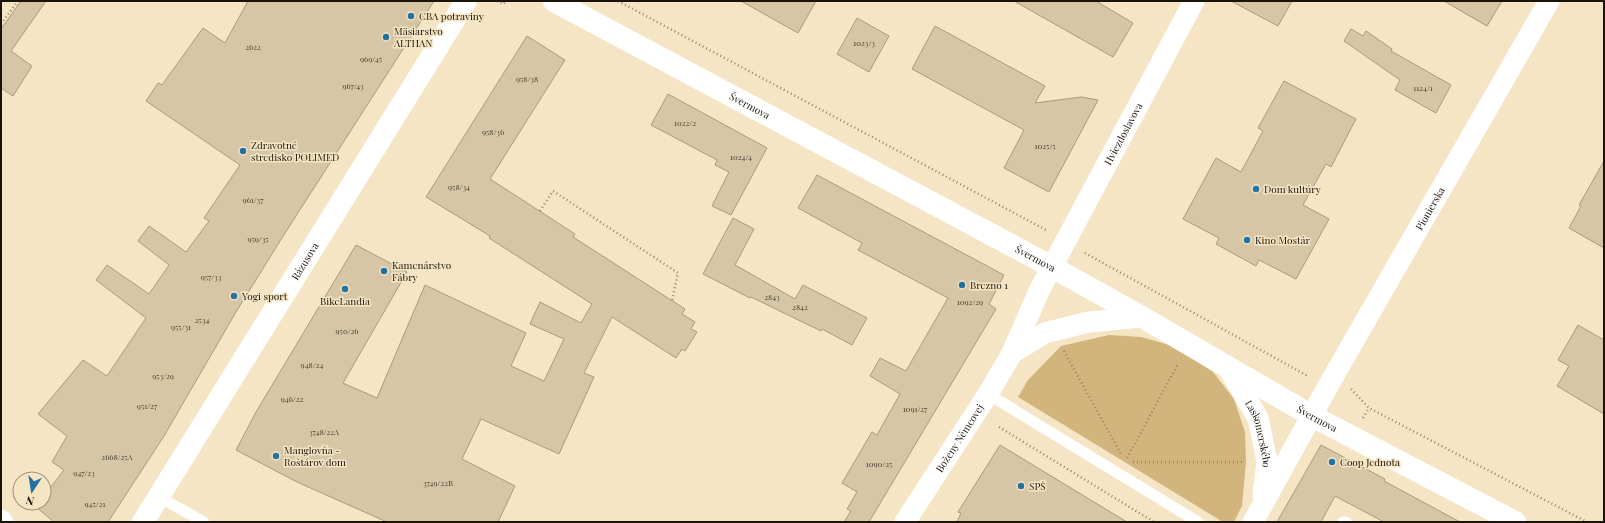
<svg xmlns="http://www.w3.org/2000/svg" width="1605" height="523" viewBox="0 0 1605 523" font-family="'Playfair Display',serif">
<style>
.green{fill:#d1b57d}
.building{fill:#d7c6a6;stroke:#aa9a7a}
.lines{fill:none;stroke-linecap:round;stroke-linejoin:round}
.path{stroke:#92866e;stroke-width:2.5;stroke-dasharray:1 3;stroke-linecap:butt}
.lane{stroke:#fff;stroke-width:11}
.street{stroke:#fff;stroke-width:21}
.secondary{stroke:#fff;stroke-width:22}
.poi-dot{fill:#2472a4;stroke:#f6e5c4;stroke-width:1.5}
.labels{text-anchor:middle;stroke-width:3;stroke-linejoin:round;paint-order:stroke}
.number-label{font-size:8px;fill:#494030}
.poi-label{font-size:10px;fill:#1a1408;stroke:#f6e5c4;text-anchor:start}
.street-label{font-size:10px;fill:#1a1408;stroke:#f6e5c4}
</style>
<rect width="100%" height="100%" fill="#f6e5c4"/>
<!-- green -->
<polygon class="green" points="1109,335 1141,337 1173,346 1213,372 1234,399 1245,432 1246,462 1242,506 1234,522 1223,522 1018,397 1028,380 1061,346"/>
<!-- building -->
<g class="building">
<polygon points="21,1 46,1 11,51 32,66 13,96 1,88 1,29"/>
<polygon points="248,1 434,1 285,233 236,312 164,436 108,522 54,522 36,507 39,503 44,503 44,496 64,470 52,462 67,436 38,414 83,360 107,376 146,318 96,280 107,265 149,294 169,265 138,241 149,226 186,252 209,221 204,218 240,165 146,101 158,83 162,85 203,28 225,43"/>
<polygon points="741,1 816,1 798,33"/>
<polygon points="1014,1 1096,1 1133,23 1113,57"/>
<polygon points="1231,1 1292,1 1278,26"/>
<polygon points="1444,1 1502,1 1487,26"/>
<polygon points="857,18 889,36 869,72 837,54"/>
<polygon points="935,26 1045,86 1035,103 1081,97 1098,100 1049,192 1004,168 1024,130 912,69"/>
<polygon points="1351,29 1363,36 1366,31 1392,49 1391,51 1451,85 1436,113 1395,90 1400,80 1344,41"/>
<polygon points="527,36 565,60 490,179 575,234 573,237 685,309 682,314 695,322 691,329 697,332 685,351 682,349 676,358 612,317 584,373 594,377 559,454 481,419 462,459 515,486 498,522 387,522 297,482 236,450 256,412 356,245 407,272 343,383 377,398 425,285 526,333 511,366 544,381 564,339 530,324 540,302 581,323 592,304 489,238 490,236 426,197"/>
<polygon points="1284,81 1356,119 1331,167 1326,164 1303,205 1329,219 1296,279 1259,260 1256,266 1216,244 1219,238 1183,219 1216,158 1241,172 1263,131 1258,128"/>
<polygon points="668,94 767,148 731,215 712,206 729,172 715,165 717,160 651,125"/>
<polygon points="1604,161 1604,248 1569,228 1581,206 1579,205"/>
<polygon points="817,175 1004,275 989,304 996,309 869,522 844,522 851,511 847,509 857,492 842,483 872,432 877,435 900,394 870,376 880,358 906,371 948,298 858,250 862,243 798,208"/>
<polygon points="733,218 754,229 735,265 795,299 803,285 867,318 852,345 822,329 821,331 751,297 750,298 703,274"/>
<polygon points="1578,325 1604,340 1604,414 1557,386 1569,366 1558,360"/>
<polygon points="1000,445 1127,522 957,522 961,513 958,512"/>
<polygon points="1321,445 1385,479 1384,481 1460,522 1384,522 1335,496 1321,522 1277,522"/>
</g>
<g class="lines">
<!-- path -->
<g class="path">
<polyline points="497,1 503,4 506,1"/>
<polyline points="618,1 1046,230"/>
<polyline points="1,24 18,1"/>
<polyline points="540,211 553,191 678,273 672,301"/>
<polyline points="1085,253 1306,375 1309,373"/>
<polyline points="1064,351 1121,454"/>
<polyline points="1351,389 1369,408 1587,522"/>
<polyline points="1363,418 1369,408"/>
<polyline points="999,427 1154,522"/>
<polyline points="1127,458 1178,364"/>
<polyline points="1133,462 1244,462"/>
</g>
<!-- lane -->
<g class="lane">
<polyline points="988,394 1198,522"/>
<polyline points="159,497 204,522"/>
<polyline points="1343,522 1346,522"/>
</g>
<!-- street -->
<g class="street">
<polyline points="1012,353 1045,333 1089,322 1142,317"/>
<path id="s1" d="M 1227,366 L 1258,418 L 1267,461 L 1263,494"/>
<polyline points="1,520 3,522"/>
<path id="s2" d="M 905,522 L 988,394 L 1012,353 L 1039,291 L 1194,1"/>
<path id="s3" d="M 1253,522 L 1332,379 L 1549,1"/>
</g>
<!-- secondary -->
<g class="secondary">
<path id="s4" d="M 554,1 L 1052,267 L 1142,317 L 1312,416 L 1515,522"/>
<path id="s5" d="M 143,522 L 466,1"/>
</g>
</g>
<!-- markers -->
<g class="poi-dot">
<circle cx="411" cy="16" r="4"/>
<circle cx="386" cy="37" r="4"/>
<circle cx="243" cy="151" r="4"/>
<circle cx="1256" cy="189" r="4"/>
<circle cx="1247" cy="240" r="4"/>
<circle cx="384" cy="271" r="4"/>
<circle cx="962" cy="285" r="4"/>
<circle cx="345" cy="289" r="4"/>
<circle cx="234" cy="296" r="4"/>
<circle cx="276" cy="456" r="4"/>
<circle cx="1332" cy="462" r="4"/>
<circle cx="1021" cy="486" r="4"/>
</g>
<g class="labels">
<!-- number labels -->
<g class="number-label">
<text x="864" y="46">1023/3</text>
<text x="253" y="50">2622</text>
<text x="371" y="62">969/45</text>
<text x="527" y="82">958/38</text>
<text x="353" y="89">967/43</text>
<text x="1423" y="91">1124/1</text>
<text x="685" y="126">1022/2</text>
<text x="493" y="135">958/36</text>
<text x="1045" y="149">1025/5</text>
<text x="741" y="160">1024/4</text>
<text x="459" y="190">958/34</text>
<text x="253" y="203">961/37</text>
<text x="258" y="242">959/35</text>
<text x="211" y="280">957/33</text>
<text x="772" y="300">2843</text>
<text x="970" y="305">1092/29</text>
<text x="800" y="310">2842</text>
<text x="202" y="323">2534</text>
<text x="181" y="330">955/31</text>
<text x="347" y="334">950/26</text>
<text x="312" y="368">948/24</text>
<text x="163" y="379">953/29</text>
<text x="292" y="402">946/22</text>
<text x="147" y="409">951/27</text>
<text x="915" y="412">1091/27</text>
<text x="324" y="435">3748/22A</text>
<text x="117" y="460">2668/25A</text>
<text x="879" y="467">1090/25</text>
<text x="84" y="476">947/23</text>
<text x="438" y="486">3749/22B</text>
<text x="95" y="507">945/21</text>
</g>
<!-- poi labels -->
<g class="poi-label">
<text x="419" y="20">CBA potraviny</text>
<text x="394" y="35">Mäsiarstvo<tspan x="394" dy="12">ALTHAN</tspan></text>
<text x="251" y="149">Zdravotné<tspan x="251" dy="12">stredisko POLIMED</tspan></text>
<text x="1264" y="193">Dom kultúry</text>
<text x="1255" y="244">Kino Mostár</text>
<text x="392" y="269">Kamenárstvo<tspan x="392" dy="12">Fábry</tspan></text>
<text x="970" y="289">Brezno 1</text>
<text x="242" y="300">Yogi sport</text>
<text x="345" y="305" text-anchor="middle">BikeLandia</text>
<text x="284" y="454">Manglovňa -<tspan x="284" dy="12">Roštárov dom</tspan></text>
<text x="1340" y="466">Coop Jednota</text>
<text x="1029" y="490">SPŠ</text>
</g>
<!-- street labels -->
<g class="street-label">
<text dy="4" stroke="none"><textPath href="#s4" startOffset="222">Švermova</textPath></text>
<text dy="4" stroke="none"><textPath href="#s2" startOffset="446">Hviezdoslavova</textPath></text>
<text dy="4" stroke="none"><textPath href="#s3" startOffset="360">Pionierska</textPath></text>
<text dy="4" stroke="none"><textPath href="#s4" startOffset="546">Švermova</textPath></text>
<text dy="4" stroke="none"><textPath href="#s5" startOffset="307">Rázusova</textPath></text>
<text dy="4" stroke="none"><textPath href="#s4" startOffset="870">Švermova</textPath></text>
<text dy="4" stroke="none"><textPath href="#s1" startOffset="76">Laskomerského</textPath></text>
<text dy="4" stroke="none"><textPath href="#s2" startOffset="100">Boženy Němcovej</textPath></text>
</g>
</g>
<!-- border -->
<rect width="1605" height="523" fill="none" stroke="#1a1408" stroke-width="4"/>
<!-- north arrow -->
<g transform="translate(32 491) rotate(192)"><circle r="19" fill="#f6e5c4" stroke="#9e9179"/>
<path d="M0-3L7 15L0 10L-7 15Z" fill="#2472a4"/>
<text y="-6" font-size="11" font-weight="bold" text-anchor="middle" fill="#1a1408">N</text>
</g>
</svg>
